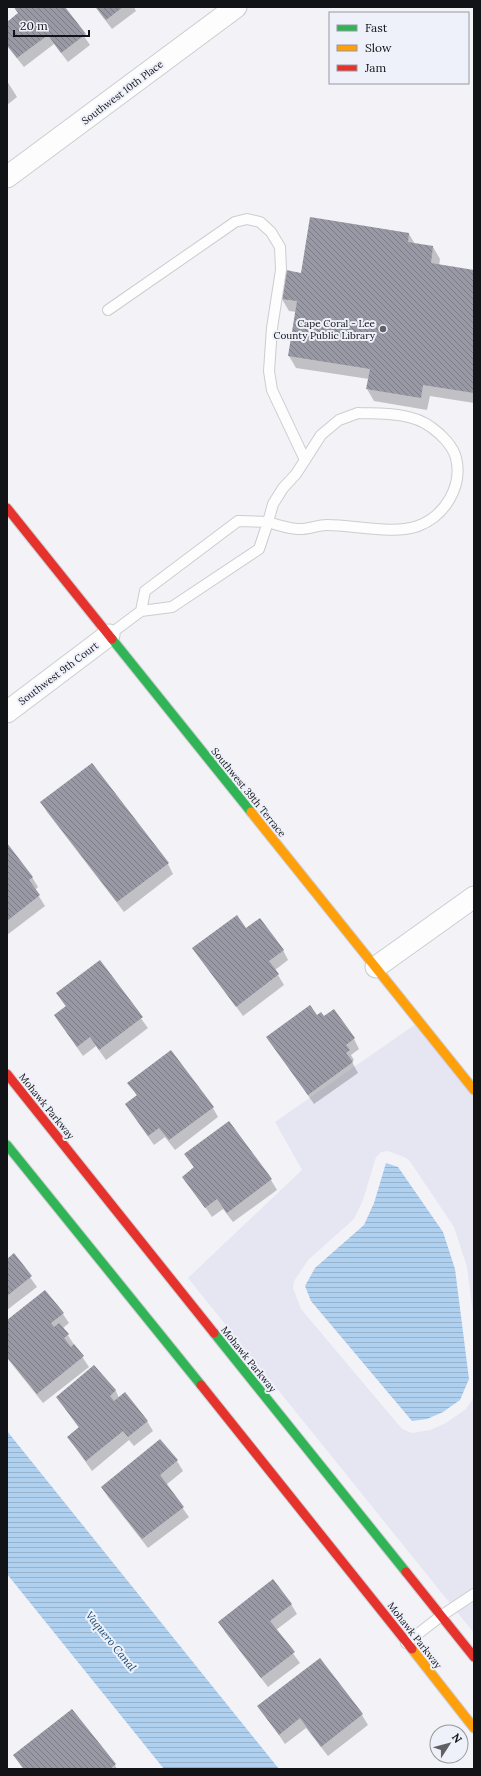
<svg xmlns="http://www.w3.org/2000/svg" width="481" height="1776" viewBox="0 0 481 1776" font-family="Lora,serif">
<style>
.built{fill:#e5e6f2}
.water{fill:url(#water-rules)}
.shadow{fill:#0003}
.building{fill:url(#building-back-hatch)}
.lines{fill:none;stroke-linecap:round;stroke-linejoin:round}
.lane-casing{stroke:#cccdd0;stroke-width:12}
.street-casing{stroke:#cccdd0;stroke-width:23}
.fast-casing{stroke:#cccdd0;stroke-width:11}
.slow-casing{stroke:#cccdd0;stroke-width:11}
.jam-casing{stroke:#cccdd0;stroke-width:11}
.lane{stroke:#fdfdfe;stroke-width:10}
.street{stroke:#fdfdfe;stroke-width:21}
.fast{stroke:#30b455;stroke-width:9}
.slow{stroke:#ff9f0a;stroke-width:9}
.jam{stroke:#e5322d;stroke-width:9}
.poi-dot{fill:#606165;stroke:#eff1fa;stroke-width:1.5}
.labels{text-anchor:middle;stroke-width:4;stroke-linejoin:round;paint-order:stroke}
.street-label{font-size:10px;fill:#121316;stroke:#eff1fa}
.poi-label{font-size:10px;fill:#121316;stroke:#eff1fa;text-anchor:end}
.water-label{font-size:11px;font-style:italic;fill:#174972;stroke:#eff1fa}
</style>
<defs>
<pattern id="water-rules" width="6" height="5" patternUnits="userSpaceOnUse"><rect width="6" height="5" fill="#b0d0ef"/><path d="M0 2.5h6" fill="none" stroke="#96b2cc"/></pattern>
<pattern id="building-back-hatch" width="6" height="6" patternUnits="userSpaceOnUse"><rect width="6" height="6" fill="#9999a5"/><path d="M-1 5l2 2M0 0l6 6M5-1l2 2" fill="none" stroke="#7b7c85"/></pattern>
</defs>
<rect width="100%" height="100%" fill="#f2f2f7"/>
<!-- built -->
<polygon class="built" points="420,1021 474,1087 474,1321 467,1267 454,1227 409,1160 404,1157 388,1151 381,1152 376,1157 363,1200 354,1219 308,1260 294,1281 293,1288 301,1309 402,1429 412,1433 430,1430 446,1423 466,1409 474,1397 474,1633 188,1278 302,1170 275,1122"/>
<!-- water -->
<g class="water">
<polygon points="386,1163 398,1167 443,1232 455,1269 469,1379 460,1400 443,1412 427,1419 412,1421 311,1301 305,1286 315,1268 364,1225 374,1203"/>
<polygon points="7,1431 279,1769 164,1769 7,1574"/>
</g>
<!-- shadow -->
<g class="shadow">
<polygon points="14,7 64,7 90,45 68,62 54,44 24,67 7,46 7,23 19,14"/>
<polygon points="95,7 134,7 136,11 112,29"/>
<polygon points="7,81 17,97 7,105"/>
<polygon points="409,234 415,244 433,247 440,259 439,266 474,271 474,403 430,396 427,410 374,401 367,389 369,379 296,368 289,356 296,312 289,311 282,299 302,274"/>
<polygon points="42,802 168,864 173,874 124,912 47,812"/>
<polygon points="7,845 32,877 38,887 35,890 45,906 7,935"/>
<polygon points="246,929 283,950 288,960 275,970 284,985 243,1016 194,948"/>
<polygon points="99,961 148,1028 106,1060 96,1046 83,1056 55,1016 66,1007 57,993"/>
<polygon points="324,1018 354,1039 359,1049 351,1055 354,1060 352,1062 358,1073 314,1104 267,1037"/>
<polygon points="129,1083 213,1108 218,1117 175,1150 165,1137 154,1145 126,1105 137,1096"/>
<polygon points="186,1154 271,1180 277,1190 233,1222 223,1209 212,1217 184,1177 194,1168"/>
<polygon points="14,1255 37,1287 7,1310 7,1260"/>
<polygon points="63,1314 69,1323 63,1328 89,1367 43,1403 7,1358 7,1322"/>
<polygon points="94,1367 116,1391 119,1398 147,1421 153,1431 134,1446 129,1440 92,1471 68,1437 79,1428 57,1397"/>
<polygon points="160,1441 177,1461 183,1471 166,1485 189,1517 148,1548 108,1497 102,1488"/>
<polygon points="291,1604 297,1614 276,1630 300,1663 268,1687 225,1632 220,1622"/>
<polygon points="320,1659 362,1715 368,1725 328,1756 306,1728 285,1744 259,1706"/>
<polygon points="14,1755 115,1765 117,1769 23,1769"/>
</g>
<!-- building -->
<g class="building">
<polygon points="14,7 65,7 86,34 61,53 48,35 17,58 7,45 7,22 18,13"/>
<polygon points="96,7 123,7 106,20"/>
<polygon points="310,217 409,233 408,242 433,246 431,263 474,270 474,393 423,385 421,398 366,389 370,369 288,356 297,301 281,299 286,270 301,273"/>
<polygon points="92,763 169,863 117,902 40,802"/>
<polygon points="7,843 33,877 29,880 40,895 7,921"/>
<polygon points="237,915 246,928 260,918 284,950 269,961 279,974 236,1007 192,948"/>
<polygon points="100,960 143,1017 99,1050 90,1037 77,1047 54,1015 66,1006 56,993"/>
<polygon points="310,1005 317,1015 321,1012 324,1016 334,1009 355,1038 346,1045 350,1050 346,1053 353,1062 308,1095 266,1037"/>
<polygon points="171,1050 214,1107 169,1140 159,1128 148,1136 125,1104 137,1095 127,1083"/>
<polygon points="229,1121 272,1179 227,1213 217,1199 205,1208 182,1177 194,1167 184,1154"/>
<polygon points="14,1253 32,1276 7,1296 7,1259"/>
<polygon points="45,1290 64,1313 51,1323 54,1327 59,1323 69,1334 64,1338 71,1347 74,1344 84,1356 37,1394 7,1357 7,1320"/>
<polygon points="94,1365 116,1390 110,1396 114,1401 125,1392 148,1421 128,1437 123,1431 86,1461 67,1437 79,1427 56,1397"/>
<polygon points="160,1439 178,1460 160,1475 184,1507 142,1539 101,1487"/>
<polygon points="273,1579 292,1604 270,1621 295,1652 261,1678 218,1622"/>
<polygon points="320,1658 363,1714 321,1747 300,1718 279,1735 257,1706"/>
<polygon points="72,1709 116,1764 110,1769 24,1769 13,1755"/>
</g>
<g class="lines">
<defs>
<g id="lane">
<polyline points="108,310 235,222 247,219 260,222 271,232 280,247 281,270 272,328 269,371 272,390 305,460"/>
<path d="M 358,413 C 382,414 411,412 431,427 C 441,434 453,446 456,458 C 463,486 445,516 418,526 C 394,535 354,525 327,525 C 317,525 307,530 297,529 C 287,528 277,525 268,522 L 273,504 L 283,488 L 296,474 L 321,435 L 339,420 Z"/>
<polyline points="109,635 141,611 172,607 259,549 268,522 238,521 145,591 141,611"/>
<polyline points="406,1643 441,1616 474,1594"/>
</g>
<g id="street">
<polyline points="7,177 236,7"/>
<polyline points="7,712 109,635"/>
<polyline points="376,967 474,897"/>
</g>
<g id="fast">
<polyline points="112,639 251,812"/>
<polyline points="7,1145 201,1385"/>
<polyline points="214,1333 406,1572"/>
</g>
<g id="slow">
<polyline points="251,812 474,1090"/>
<polyline points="412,1649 474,1728"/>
</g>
<g id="jam">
<polyline points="7,508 112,639"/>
<polyline points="7,1074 214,1333"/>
<polyline points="201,1385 412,1649"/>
<polyline points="406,1572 474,1657"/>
</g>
</defs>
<!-- lane casing -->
<use href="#lane" class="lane-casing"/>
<!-- street casing -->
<use href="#street" class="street-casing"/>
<!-- fast casing -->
<use href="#fast" class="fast-casing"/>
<!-- slow casing -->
<use href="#slow" class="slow-casing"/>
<!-- jam casing -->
<use href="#jam" class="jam-casing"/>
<!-- lane -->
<use href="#lane" class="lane"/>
<!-- street -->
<use href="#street" class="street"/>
<!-- fast -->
<use href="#fast" class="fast"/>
<!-- slow -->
<use href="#slow" class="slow"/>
<!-- jam -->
<use href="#jam" class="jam"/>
</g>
<!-- markers -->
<circle class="poi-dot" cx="383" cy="329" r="4"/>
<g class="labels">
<!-- street labels -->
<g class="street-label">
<text transform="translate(122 92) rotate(-37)" y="4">Southwest 10th Place</text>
<text transform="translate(58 673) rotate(-37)" y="4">Southwest 9th Court</text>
<text transform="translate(249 792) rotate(51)" y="4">Southwest 39th Terrace</text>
<text transform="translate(47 1106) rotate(51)" y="4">Mohawk Parkway</text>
<text transform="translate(249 1359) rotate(51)" y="4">Mohawk Parkway</text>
<text transform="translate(415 1635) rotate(52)" y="4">Mohawk Parkway</text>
</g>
<!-- poi labels -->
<g class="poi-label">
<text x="375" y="327">Cape Coral - Lee<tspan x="375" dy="12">County Public Library</tspan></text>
</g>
<!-- water labels -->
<g class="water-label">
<text transform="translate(111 1641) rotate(51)" y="4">Vaquero Canal</text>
</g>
</g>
<!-- border -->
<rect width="481" height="1776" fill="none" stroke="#121316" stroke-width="16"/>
<!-- legend -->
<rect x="329" y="12" width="140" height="72" fill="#eff1fa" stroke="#97989f"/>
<rect x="337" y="25" width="20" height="6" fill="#30b455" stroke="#97989f"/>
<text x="365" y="32" font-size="12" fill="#121316">Fast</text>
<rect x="337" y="45" width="20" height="6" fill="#ff9f0a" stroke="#97989f"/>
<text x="365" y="52" font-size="12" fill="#121316">Slow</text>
<rect x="337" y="65" width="20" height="6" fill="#e5322d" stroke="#97989f"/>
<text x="365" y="72" font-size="12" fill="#121316">Jam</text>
<!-- north arrow -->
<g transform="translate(449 1744) rotate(54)"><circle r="19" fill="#eff1fa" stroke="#97989f"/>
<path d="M0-3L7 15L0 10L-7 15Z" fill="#606165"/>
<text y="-6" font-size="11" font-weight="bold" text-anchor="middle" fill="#121316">N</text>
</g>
<!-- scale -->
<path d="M14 30v6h75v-6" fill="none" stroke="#121316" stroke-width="2"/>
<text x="20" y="30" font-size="12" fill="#121316" stroke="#eff1fa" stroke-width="3" paint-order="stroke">20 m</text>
</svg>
